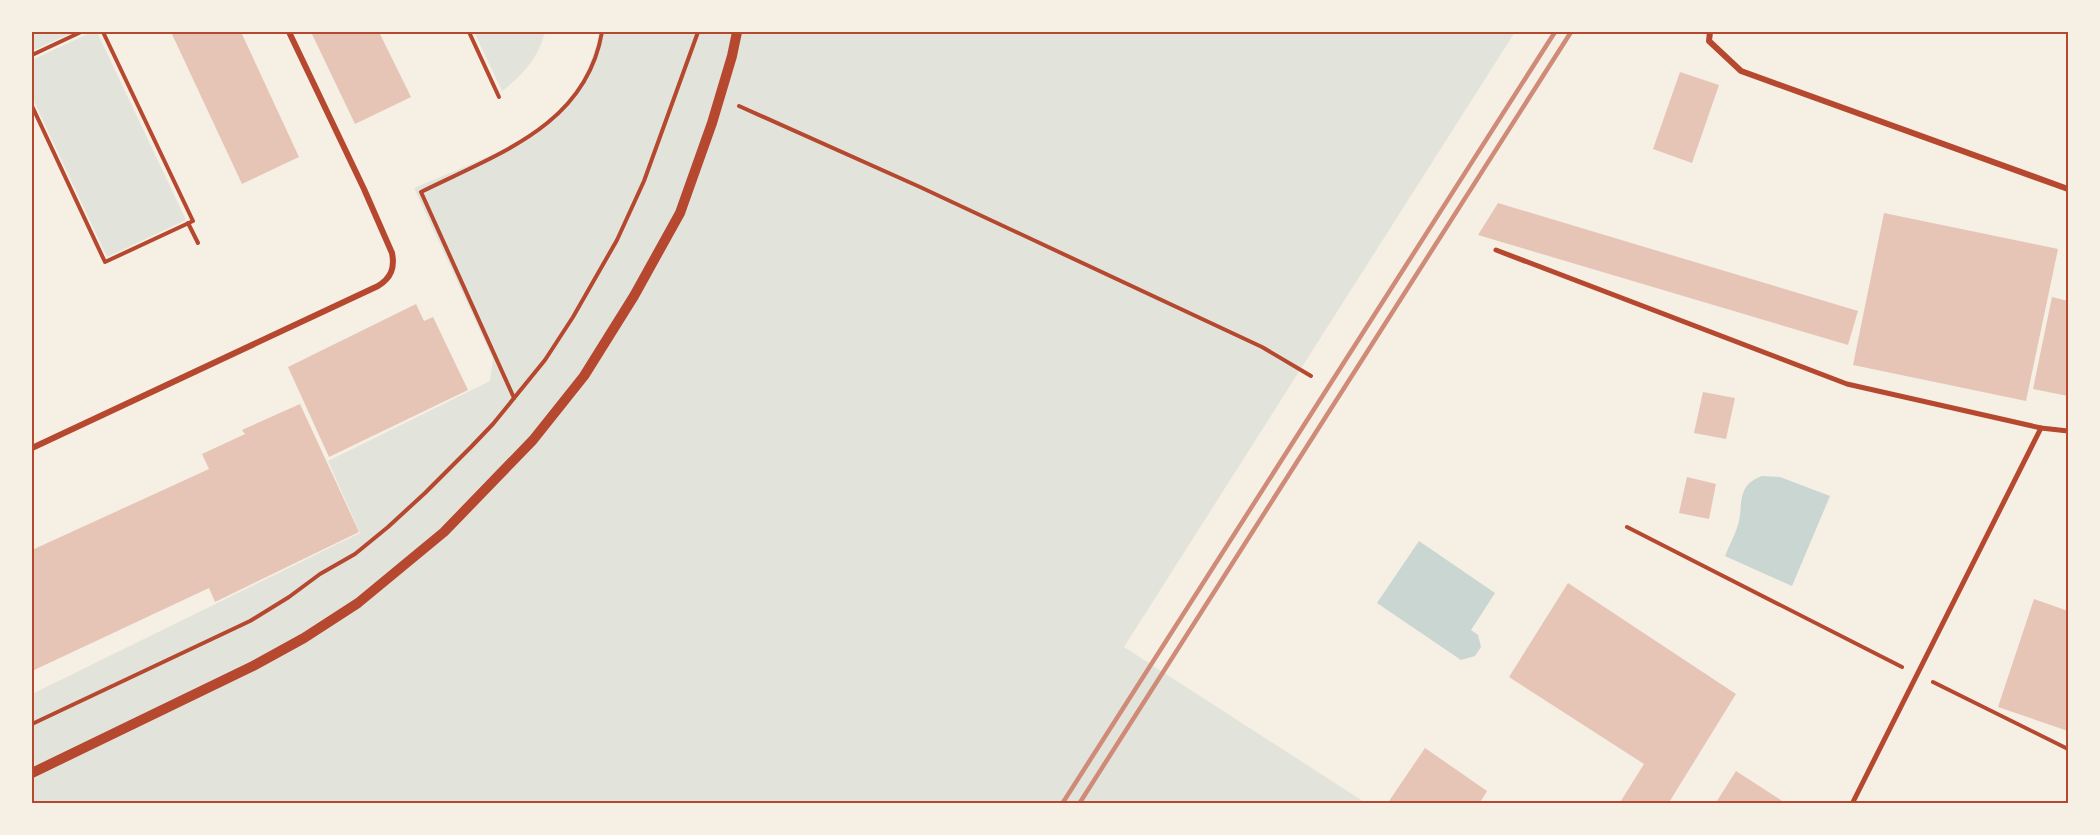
<svg xmlns="http://www.w3.org/2000/svg" width="2100" height="835" viewBox="0 0 2100 835" font-family="'Titillium Web',sans-serif">
<style>
.green{fill:#e2e4dc}
.water{fill:#c9d6d2}
.building{fill:#e6c5b7}
.lines{fill:none;stroke-linecap:round;stroke-linejoin:round}
.path{stroke:#b5482f;stroke-width:4}
.pedestrian{stroke:#b5482f;stroke-width:5}
.minor{stroke:#b5482f;stroke-width:6}
.tertiary{stroke:#b5482f;stroke-width:10}
.rail{stroke:#cf8b77;stroke-width:4.5}
.neatline{fill:none;stroke:#b5482f;stroke-width:2}
</style>
<rect width="100%" height="100%" fill="#f6efe4"/>
<!-- green -->
<g class="green">
<polygon points="32,32 74,32 32,51"/>
<polygon points="92,32 97,32 186,220 107,257 32,97 32,60"/>
<path d="M 474,32 L 545,32 C 539,57 522,76 502,91 Z"/>
<path d="M 599,32 L 1515,32 L 1124,647 L 1366,803 L 32,804 L 32,694 L 360,533 L 328,461 L 490,381 L 493,359 L 414,188 C 494,153 581,130 599,32 Z"/>
</g>
<!-- water -->
<g class="water">
<path d="M 1762,476 L 1780,477 L 1830,496 L 1792,586 L 1725,556 C 1729,546 1735,535 1738,525 C 1744,505 1735,486 1762,476 Z"/>
<polygon points="1419,541 1495,593 1471,630 1478,635 1481,647 1475,656 1461,660 1377,603"/>
</g>
<!-- building -->
<g class="building">
<polygon points="171,32 241,32 299,157 242,184"/>
<polygon points="311,32 379,32 411,97 355,124"/>
<polygon points="1680,72 1719,85 1692,163 1653,149"/>
<polygon points="1498,203 1858,311 1848,345 1478,235"/>
<polygon points="1884,213 2058,249 2026,401 1853,365"/>
<polygon points="2052,297 2068,301 2068,396 2033,389"/>
<polygon points="416,304 424,321 433,317 468,390 329,457 288,367"/>
<polygon points="1703,392 1735,398 1726,439 1694,433"/>
<polygon points="300,404 359,532 215,602 209,588 32,671 32,550 209,469 202,454 245,434 242,430"/>
<polygon points="1687,477 1716,484 1709,519 1679,513"/>
<polygon points="1568,583 1736,694 1668,804 1619,804 1644,764 1509,677"/>
<polygon points="2034,599 2068,611 2068,731 1998,707"/>
<polygon points="1425,748 1487,791 1479,804 1387,804"/>
<polygon points="1736,771 1787,804 1715,804"/>
</g>
<g class="lines">
<!-- path -->
<g class="path">
<polyline points="469,32 499,97"/>
<polyline points="32,55 81,32"/>
<polyline points="32,106 105,262 193,221 103,32"/>
<polyline points="739,106 920,187 1262,347 1311,376"/>
<polyline points="188,223 198,243"/>
<path d="M 514,398 L 421,192 C 497,154 586,126 602,32"/>
<polyline points="1627,527 1902,667"/>
<polyline points="1933,682 2068,749"/>
<polyline points="32,724 250,621 289,597 320,574 355,554 388,527 425,493 471,447 493,424 545,360 573,317 617,240 644,181 698,32"/>
</g>
<!-- pedestrian -->
<g class="pedestrian">
<polyline points="1496,250 1847,384 2041,428 2068,431"/>
<polyline points="1852,804 2041,428"/>
</g>
<!-- minor -->
<g class="minor">
<polyline points="1710,32 1709,41 1741,71 2068,189"/>
<path d="M 32,448 L 378,286 C 391,278 395,268 392,253 L 364,189 L 289,32"/>
</g>
<!-- tertiary -->
<polyline class="tertiary" points="32,773 253,666 304,638 358,603 444,532 533,440 584,376 634,296 680,213 712,123 732,56 737,32"/>
<!-- rail -->
<g class="rail">
<polyline points="1062,804 1555,32"/>
<polyline points="1079,804 1571,32"/>
</g>
</g>
<!-- border -->
<rect width="2100" height="835" fill="none" stroke="#f6efe4" stroke-width="66"/>
<rect x="33" y="33" width="2034" height="769" class="neatline"/>
</svg>
